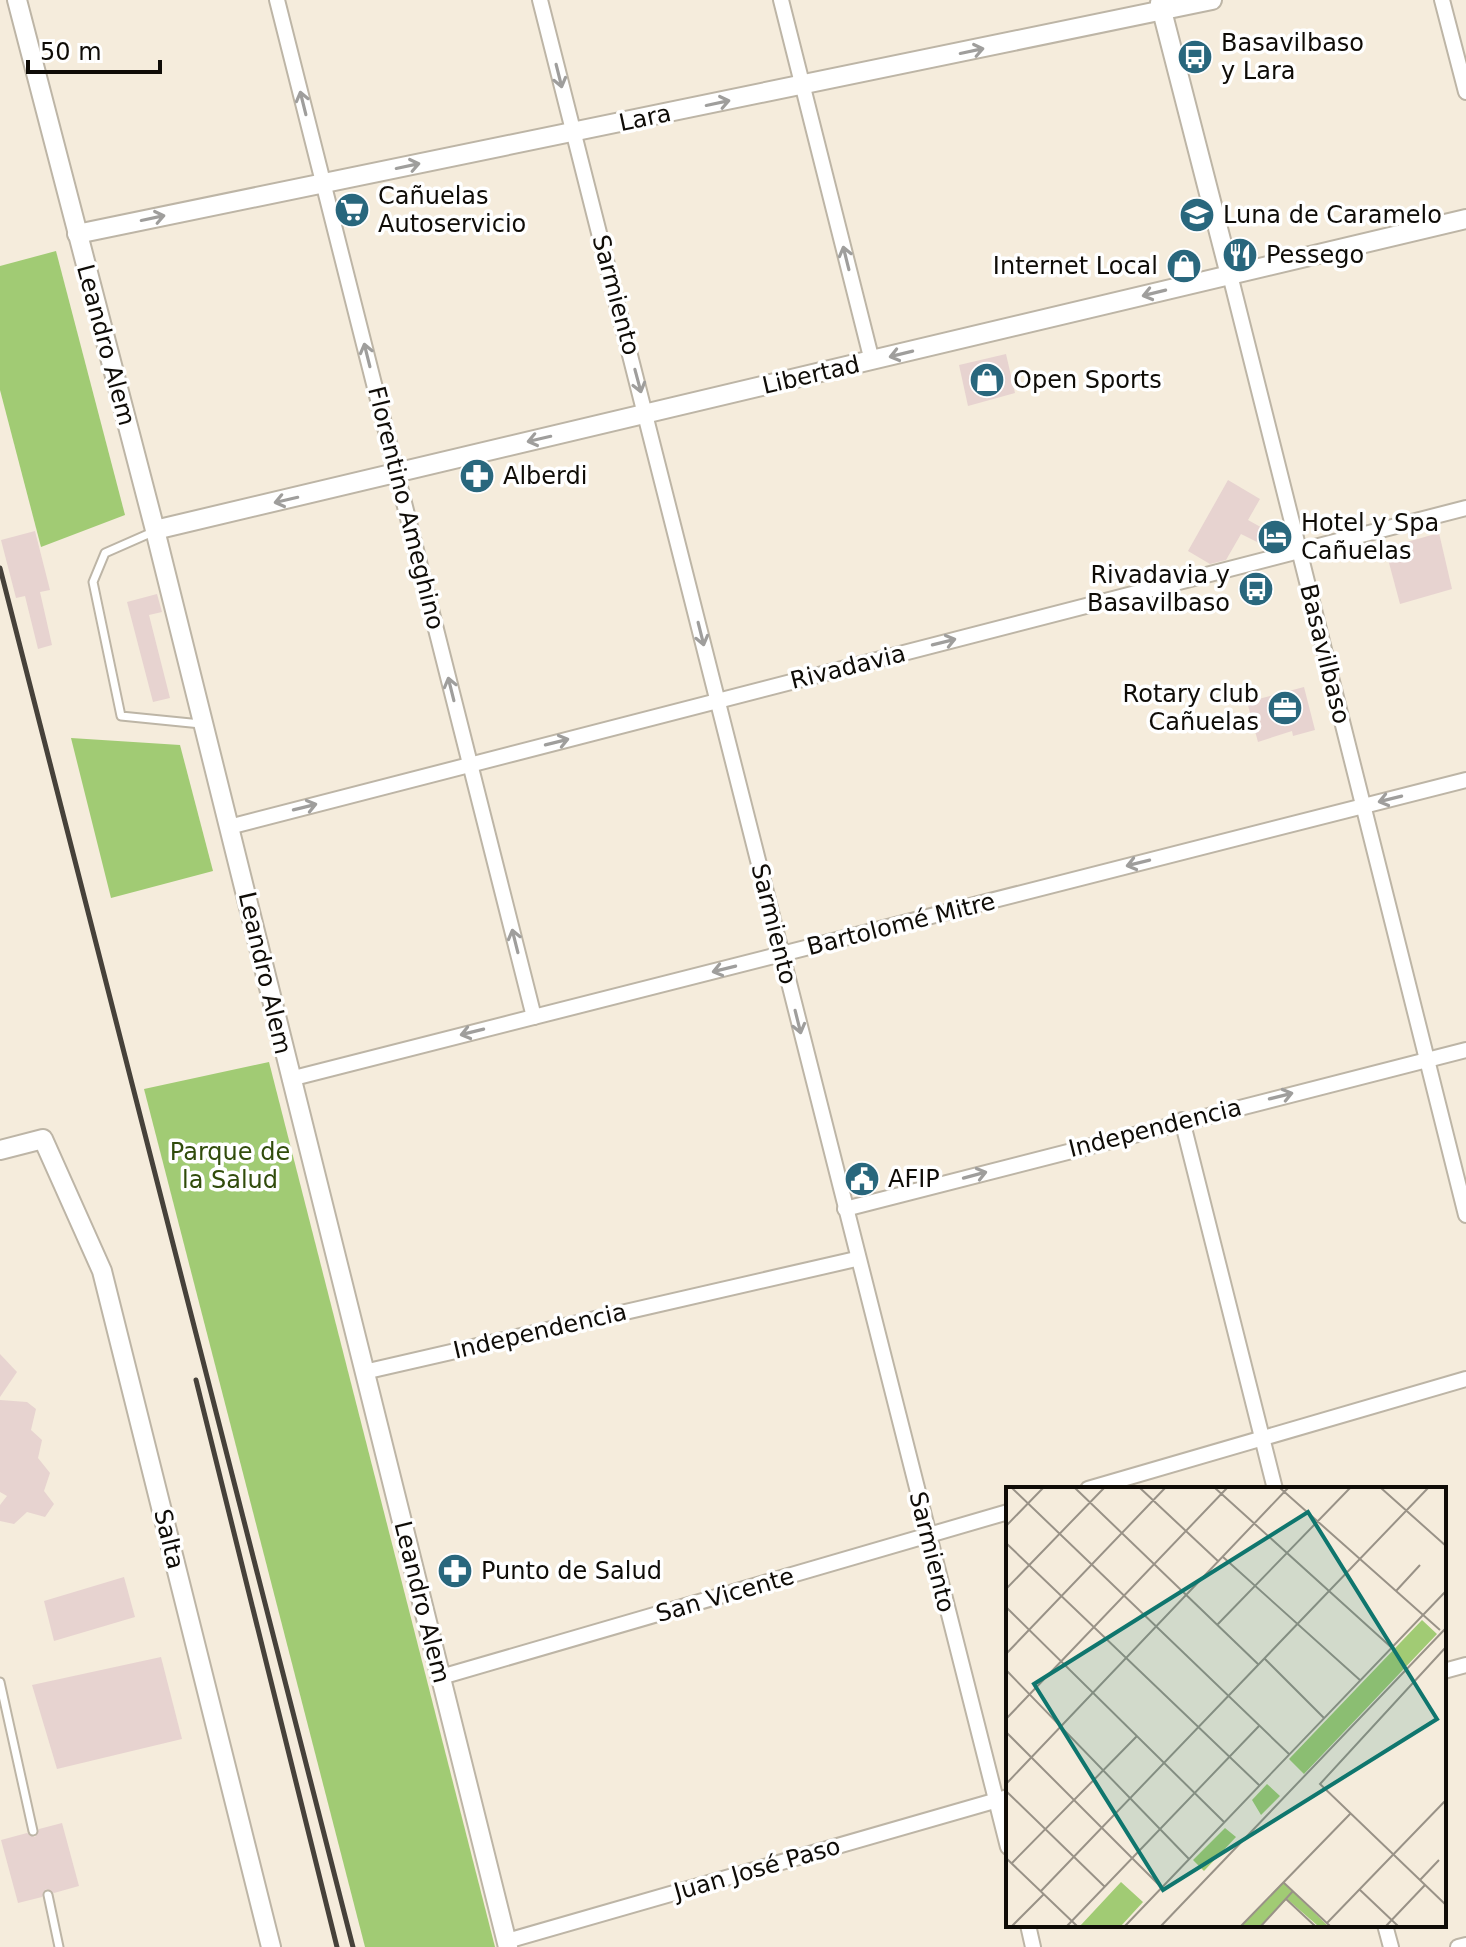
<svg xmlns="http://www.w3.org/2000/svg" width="1466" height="1947" viewBox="0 0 1466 1947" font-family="'DejaVu Sans',sans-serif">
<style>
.green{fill:#a1cb74}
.building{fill:#e7d3d0}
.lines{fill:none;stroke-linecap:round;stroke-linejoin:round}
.service-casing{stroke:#bdb5a6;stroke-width:11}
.minor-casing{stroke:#bdb5a6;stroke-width:18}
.tertiary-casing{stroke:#bdb5a6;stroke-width:22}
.service{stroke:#fff;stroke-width:7}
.minor{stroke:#fff;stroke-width:14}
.tertiary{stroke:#fff;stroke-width:18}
.rail{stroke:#46413a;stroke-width:5}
.oneway{stroke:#9f9e9c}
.labels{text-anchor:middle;stroke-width:7;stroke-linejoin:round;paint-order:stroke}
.poi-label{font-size:24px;fill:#0f0c07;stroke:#fff;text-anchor:start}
.street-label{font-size:24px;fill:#0f0c07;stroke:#fff}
.park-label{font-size:24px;fill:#314c0b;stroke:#fff}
.inset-road{fill:none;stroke:#999287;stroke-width:2}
.view{fill:#0f766e;fill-opacity:0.15;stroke:#0f766e;stroke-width:4}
.inset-edge{fill:none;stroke:#0f0c07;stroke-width:4}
</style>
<rect width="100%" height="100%" fill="#f5ecdc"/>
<!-- green -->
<g class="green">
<polygon points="56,251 125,515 41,547 0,390 0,266"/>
<polygon points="71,738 180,745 213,871 111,898"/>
<polygon points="269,1062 495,1947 365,1947 144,1089"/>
</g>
<!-- building -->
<g class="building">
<polygon points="1006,354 1015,393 968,406 959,365"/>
<polygon points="1228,480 1260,499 1248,520 1266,530 1259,543 1241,534 1226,560 1210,564 1188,551"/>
<polygon points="35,531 50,590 40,592 52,645 38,649 25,596 16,598 1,540"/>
<polygon points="1439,533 1452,589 1400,604 1385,548"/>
<polygon points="157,594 162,612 149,615 170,698 153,702 127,602"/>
<polygon points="1304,687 1315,730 1293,736 1292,731 1258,742 1247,702"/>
<polygon points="0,1354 17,1372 0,1397"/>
<polygon points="0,1400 27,1402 36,1409 31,1430 42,1440 38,1458 50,1473 44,1491 54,1504 45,1517 27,1512 14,1524 0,1521 0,1505 7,1496 0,1492"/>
<polygon points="124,1577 135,1617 54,1641 44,1601"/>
<polygon points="161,1657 182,1739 57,1769 32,1685"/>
<polygon points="62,1823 79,1886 54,1893 46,1889 42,1897 18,1903 1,1840 27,1833 35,1837 39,1829"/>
</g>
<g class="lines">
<defs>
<g id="service">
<polyline points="155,531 105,553 93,582 121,716 201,724"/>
<polyline points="0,1682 33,1831"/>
<polyline points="48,1895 59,1947"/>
</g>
<g id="minor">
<polyline points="277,0 534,1017"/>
<path d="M 540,0 C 697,616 851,1232 1008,1847"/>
<polyline points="781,0 872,361"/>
<polyline points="1442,0 1466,92"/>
<polyline points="1230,275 1466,1215"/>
<polyline points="229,827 1466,508"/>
<polyline points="290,1079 1466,780"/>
<polyline points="1182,1120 1275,1489"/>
<polyline points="845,1209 1466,1050"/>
<polyline points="364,1372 856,1259"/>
<polyline points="1088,1489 1466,1379"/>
<polyline points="1444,1671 1466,1665"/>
<polyline points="441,1677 1008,1512"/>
<polyline points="1028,1925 1033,1947"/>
<polyline points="1385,1925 1391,1947"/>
<polyline points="507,1941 1008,1797"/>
<polyline points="1458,1947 1466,1945"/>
</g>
<g id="tertiary">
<polyline points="17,0 155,530 508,1947"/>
<polyline points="1160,3 1230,275"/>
<polyline points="77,234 1212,0"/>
<polyline points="155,530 1466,219"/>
<polyline points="0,1150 43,1139 102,1271 271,1947"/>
</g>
</defs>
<!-- service casing -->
<use href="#service" class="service-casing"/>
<!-- minor casing -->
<use href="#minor" class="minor-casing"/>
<!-- tertiary casing -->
<use href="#tertiary" class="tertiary-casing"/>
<!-- service -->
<use href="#service" class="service"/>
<!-- minor -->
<use href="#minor" class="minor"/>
<!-- tertiary -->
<use href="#tertiary" class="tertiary"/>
<!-- rail -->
<g class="rail">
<polyline points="0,568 353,1947"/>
<polyline points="196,1380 337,1947"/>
</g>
</g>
<!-- one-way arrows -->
<defs><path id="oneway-shaft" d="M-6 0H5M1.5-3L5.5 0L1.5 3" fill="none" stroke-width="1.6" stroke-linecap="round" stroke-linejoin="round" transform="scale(2)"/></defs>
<g class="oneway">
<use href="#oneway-shaft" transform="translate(972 51) rotate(-12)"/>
<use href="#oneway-shaft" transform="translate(559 76) rotate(76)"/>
<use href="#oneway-shaft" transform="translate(303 103) rotate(-104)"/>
<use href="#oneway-shaft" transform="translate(718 103) rotate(-12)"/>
<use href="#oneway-shaft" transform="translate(408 166) rotate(-12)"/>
<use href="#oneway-shaft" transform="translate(153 218) rotate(-12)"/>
<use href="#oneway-shaft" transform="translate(846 258) rotate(-104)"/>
<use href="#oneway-shaft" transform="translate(1154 293) rotate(166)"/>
<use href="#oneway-shaft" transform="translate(901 354) rotate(166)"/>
<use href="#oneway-shaft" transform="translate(367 355) rotate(-104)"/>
<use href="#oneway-shaft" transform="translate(638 381) rotate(75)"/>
<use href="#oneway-shaft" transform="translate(539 439) rotate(167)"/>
<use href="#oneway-shaft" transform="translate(286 500) rotate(167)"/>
<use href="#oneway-shaft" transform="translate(701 634) rotate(76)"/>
<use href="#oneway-shaft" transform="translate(944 642) rotate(-14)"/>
<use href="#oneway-shaft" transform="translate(451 689) rotate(-104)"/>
<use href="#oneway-shaft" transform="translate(557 742) rotate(-14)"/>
<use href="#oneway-shaft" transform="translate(1390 799) rotate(166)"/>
<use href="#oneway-shaft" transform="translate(305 807) rotate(-14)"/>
<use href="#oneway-shaft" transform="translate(1138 863) rotate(166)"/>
<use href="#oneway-shaft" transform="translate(515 941) rotate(-104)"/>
<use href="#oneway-shaft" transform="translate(724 969) rotate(166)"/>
<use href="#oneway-shaft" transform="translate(798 1022) rotate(76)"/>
<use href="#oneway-shaft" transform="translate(472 1032) rotate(166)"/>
<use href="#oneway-shaft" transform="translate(1281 1096) rotate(-14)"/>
<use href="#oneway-shaft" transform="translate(975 1175) rotate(-15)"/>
</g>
<!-- icons -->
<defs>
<symbol id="bus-disc" viewBox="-11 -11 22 22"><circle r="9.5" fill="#29677d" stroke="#fff"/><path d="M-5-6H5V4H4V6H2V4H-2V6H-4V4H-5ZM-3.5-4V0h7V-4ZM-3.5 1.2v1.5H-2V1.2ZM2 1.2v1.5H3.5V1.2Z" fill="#fff"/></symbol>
<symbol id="supermarket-disc" viewBox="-11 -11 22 22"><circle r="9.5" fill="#29677d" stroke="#fff"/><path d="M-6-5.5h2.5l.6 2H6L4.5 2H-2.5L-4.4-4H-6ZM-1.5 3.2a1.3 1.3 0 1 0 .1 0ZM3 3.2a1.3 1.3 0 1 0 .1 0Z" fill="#fff"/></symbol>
<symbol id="school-disc" viewBox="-11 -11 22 22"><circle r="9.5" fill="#29677d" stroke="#fff"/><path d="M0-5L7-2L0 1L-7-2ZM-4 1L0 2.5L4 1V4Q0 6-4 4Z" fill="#fff"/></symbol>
<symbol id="restaurant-disc" viewBox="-11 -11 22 22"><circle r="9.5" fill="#29677d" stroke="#fff"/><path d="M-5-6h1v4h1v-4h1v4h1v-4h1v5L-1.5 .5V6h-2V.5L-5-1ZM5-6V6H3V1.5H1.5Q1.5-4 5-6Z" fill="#fff"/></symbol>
<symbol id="shop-disc" viewBox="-11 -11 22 22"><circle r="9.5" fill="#29677d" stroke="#fff"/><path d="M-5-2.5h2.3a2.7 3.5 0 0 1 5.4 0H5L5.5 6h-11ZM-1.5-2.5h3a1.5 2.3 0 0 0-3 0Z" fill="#fff"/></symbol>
<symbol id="pharmacy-disc" viewBox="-11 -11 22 22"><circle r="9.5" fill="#29677d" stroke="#fff"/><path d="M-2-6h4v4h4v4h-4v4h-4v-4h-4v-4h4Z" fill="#fff"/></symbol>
<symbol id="hotel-disc" viewBox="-11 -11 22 22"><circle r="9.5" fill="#29677d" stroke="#fff"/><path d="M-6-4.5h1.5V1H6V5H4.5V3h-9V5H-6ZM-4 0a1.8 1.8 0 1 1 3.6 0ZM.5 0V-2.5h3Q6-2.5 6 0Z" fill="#fff"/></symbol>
<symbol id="office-disc" viewBox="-11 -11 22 22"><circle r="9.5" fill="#29677d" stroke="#fff"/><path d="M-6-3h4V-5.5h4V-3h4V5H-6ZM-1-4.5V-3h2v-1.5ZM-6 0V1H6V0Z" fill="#fff"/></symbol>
<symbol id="civic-disc" viewBox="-11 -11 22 22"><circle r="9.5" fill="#29677d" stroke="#fff"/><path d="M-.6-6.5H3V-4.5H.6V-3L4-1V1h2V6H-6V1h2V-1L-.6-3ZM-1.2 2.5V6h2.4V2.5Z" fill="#fff"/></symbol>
</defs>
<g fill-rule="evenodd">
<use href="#bus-disc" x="1175" y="37" width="40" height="40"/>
<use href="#supermarket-disc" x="332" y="190" width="40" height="40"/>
<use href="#school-disc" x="1177" y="195" width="40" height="40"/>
<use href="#restaurant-disc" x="1220" y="235" width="40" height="40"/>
<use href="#shop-disc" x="1164" y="246" width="40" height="40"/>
<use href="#shop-disc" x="967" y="360" width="40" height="40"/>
<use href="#pharmacy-disc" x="457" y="456" width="40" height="40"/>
<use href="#hotel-disc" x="1255" y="517" width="40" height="40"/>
<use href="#bus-disc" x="1236" y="569" width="40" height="40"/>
<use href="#office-disc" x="1265" y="688" width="40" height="40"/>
<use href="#civic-disc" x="842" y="1159" width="40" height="40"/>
<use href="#pharmacy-disc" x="435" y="1551" width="40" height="40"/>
</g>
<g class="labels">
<!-- poi labels -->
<g class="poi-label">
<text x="1221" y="51">Basavilbaso<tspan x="1221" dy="28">y Lara</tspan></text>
<text x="378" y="204">Cañuelas<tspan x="378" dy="28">Autoservicio</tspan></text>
<text x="1223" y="223">Luna de Caramelo</text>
<text x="1266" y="263">Pessego</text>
<text x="1158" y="274" text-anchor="end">Internet Local</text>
<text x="1013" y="388">Open Sports</text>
<text x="503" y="484">Alberdi</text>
<text x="1301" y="531">Hotel y Spa<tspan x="1301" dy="28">Cañuelas</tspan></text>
<text x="1230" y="583" text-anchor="end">Rivadavia y<tspan x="1230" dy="28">Basavilbaso</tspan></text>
<text x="1259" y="702" text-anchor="end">Rotary club<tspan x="1259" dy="28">Cañuelas</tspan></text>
<text x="888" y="1187">AFIP</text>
<text x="481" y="1579">Punto de Salud</text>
</g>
<!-- street labels -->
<g class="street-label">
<text transform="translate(645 118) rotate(-12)" y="8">Lara</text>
<text transform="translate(616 295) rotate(75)" y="8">Sarmiento</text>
<text transform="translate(106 345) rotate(75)" y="8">Leandro Alem</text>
<text transform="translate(811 375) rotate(-13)" y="8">Libertad</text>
<text transform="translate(406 508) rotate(76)" y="8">Florentino Ameghino</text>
<text transform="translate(1325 654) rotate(76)" y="8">Basavilbaso</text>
<text transform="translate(848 667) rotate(-14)" y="8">Rivadavia</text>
<text transform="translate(774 924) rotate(76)" y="8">Sarmiento</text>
<text transform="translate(901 924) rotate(-14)" y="8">Bartolomé Mitre</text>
<text transform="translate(265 973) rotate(77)" y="8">Leandro Alem</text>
<text transform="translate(1155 1128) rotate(-14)" y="8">Independencia</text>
<text transform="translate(540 1331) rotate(-13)" y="8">Independencia</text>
<text transform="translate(169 1539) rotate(76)" y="8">Salta</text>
<text transform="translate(932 1552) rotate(76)" y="8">Sarmiento</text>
<text transform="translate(725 1595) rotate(-16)" y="8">San Vicente</text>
<text transform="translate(422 1602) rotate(76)" y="8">Leandro Alem</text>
<text transform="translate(757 1869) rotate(-16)" y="8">Juan José Paso</text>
</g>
<!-- park labels -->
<g class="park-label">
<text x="230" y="1160">Parque de<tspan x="230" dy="28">la Salud</tspan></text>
</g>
</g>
<!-- overview -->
<g transform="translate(1006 1487)">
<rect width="440" height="440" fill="#f5ecdc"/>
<path d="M 416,133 L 431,147 L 298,287 L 283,272 ZM 261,297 L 274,309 L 255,328 L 246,313 ZM 219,341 L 230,350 L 198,384 L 187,373 ZM 115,395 L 137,415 L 115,439 L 74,439 ZM 277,395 L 322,439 L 312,439 L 281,412 L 255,439 L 235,439 Z" fill="#a1cb74"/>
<path class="inset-road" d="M 6,1 L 284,268M 69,1 L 253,178M 134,1 L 213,75M 209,1 L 386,161M 274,1 L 434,143M 375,1 L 440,59M 0,39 L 37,1M 0,56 L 253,298M 217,70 L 355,194M 0,102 L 98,1M 390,104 L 414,78M 0,120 L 218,335M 211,138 L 344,1M 440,160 L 314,297 L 440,418M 0,167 L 159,1M 259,172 L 318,231M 0,183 L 183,372M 0,232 L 221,1M 0,245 L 156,401M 0,297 L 282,1M 0,304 L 99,400M 0,371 L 71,439M 6,376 L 131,249M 414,393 L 433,373M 277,395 L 324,439M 353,402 L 392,439M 35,404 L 422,1M 280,412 L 309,439M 321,436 L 440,313M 6,439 L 38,407M 61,439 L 253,239M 119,439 L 440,104M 155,439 L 440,141M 235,439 L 345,326M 255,439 L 287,404M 380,439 L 419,398"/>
<path class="view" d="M 302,25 L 431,232 L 157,403 L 28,197 Z"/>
<rect width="440" height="440" class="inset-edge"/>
</g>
<!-- scale -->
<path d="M28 60v12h132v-12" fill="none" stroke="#0f0c07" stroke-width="4"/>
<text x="40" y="60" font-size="24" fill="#0f0c07" stroke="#ffffff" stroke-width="6" paint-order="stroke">50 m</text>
</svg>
